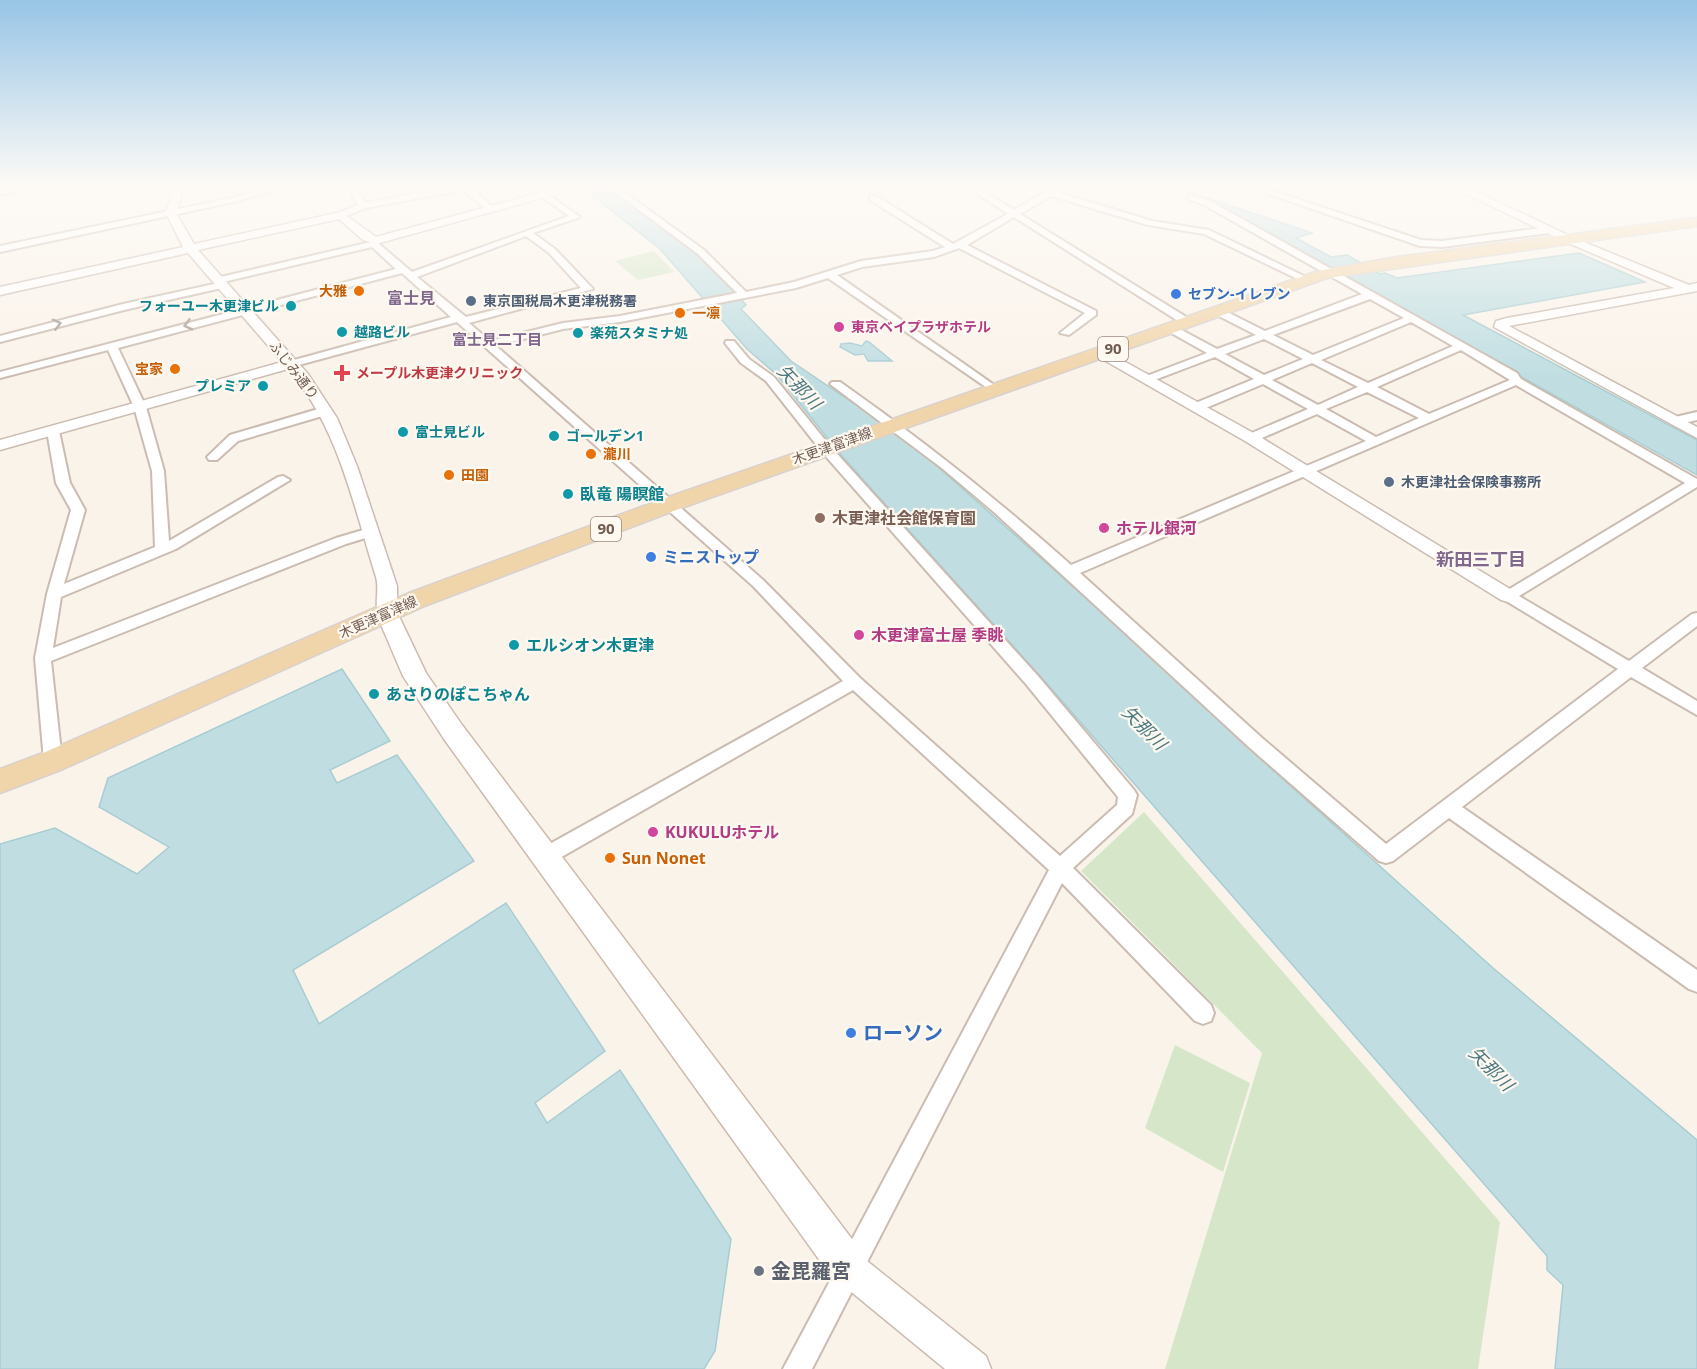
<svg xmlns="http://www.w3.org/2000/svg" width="1697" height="1369" viewBox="0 0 1697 1369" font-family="'Noto Sans','Noto Sans JP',sans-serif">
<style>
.green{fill:#d6e7c9}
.water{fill:#c0dee2;stroke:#a7cdd2;stroke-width:1.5}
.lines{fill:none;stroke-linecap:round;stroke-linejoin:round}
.stream{stroke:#a7cdd2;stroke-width:3}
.minor-casing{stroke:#cbbcb1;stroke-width:4}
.tertiary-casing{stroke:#cbbcb1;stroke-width:3}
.secondary-casing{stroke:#cdbcae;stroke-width:3}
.primary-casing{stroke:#d8d1ce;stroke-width:3}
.minor{fill:#fff;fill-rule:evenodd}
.tertiary{fill:#fff;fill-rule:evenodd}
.secondary{fill:#fff;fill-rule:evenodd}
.primary{fill:#f1d5aa;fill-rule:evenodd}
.oneway{stroke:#aa9d96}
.food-dot{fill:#e8710a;stroke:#fdf8f0;stroke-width:2}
.shop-dot{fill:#3f7fe0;stroke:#fdf8f0;stroke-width:2}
.service-dot{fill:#5c6f8a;stroke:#fdf8f0;stroke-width:2}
.culture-dot{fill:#0f9aa8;stroke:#fdf8f0;stroke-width:2}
.hotel-dot{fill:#d1479c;stroke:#fdf8f0;stroke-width:2}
.health-dot{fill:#e0444e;stroke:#fdf8f0;stroke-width:2}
.education-dot{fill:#8d6e63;stroke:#fdf8f0;stroke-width:2}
.worship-dot{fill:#6b7280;stroke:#fdf8f0;stroke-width:2}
.labels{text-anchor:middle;stroke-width:4.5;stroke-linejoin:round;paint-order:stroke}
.far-food-label{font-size:14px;font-weight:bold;fill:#c56008;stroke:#fdf8f0;text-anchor:start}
.far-shop-label{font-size:14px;font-weight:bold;fill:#366cbe;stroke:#fdf8f0;text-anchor:start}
.far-service-label{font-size:14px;font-weight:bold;fill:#4e5e75;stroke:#fdf8f0;text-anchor:start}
.far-culture-label{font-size:14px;font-weight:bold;fill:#0d838f;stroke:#fdf8f0;text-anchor:start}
.far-hotel-label{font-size:14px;font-weight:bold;fill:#b23c85;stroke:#fdf8f0;text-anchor:start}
.far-street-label{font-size:14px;fill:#725b50;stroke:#fdf8f0}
.far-health-label{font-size:14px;font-weight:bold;fill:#be3a42;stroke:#fdf8f0;text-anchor:start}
.far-neighbourhood-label{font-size:15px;font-weight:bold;fill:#80678d;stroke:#fdf8f0}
.shield{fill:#fdf8f0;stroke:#9c8a80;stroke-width:1.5}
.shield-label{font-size:15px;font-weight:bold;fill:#725b50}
.far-quarter-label{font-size:16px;font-weight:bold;fill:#80678d;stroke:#fdf8f0}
.culture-label{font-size:16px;font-weight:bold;fill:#0d838f;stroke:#fdf8f0;text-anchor:start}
.education-label{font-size:16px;font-weight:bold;fill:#785e54;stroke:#fdf8f0;text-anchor:start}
.hotel-label{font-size:16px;font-weight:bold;fill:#b23c85;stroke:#fdf8f0;text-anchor:start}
.shop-label{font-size:16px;font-weight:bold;fill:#366cbe;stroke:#fdf8f0;text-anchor:start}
.food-label{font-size:16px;font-weight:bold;fill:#c56008;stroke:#fdf8f0;text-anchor:start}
.water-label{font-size:18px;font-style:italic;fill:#4c7a82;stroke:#fdf8f0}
.neighbourhood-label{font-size:18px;font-weight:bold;fill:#80678d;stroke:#fdf8f0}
.near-shop-label{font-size:20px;font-weight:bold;fill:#366cbe;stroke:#fdf8f0;text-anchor:start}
.near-worship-label{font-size:20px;font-weight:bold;fill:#5b616d;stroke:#fdf8f0;text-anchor:start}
</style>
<rect width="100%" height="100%" fill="#faf3ea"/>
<!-- green -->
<g class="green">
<polygon points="654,251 674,272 638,280 615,261"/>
<polygon points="1144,812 1500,1222 1478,1369 1165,1369 1262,1053 1081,871"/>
<polygon points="1175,1045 1250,1083 1223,1172 1145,1128"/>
</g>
<!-- water -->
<g class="water">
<polygon points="580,186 605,186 678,239 719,274 746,305 741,309 791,361 865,411 869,410 902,435 1140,646 1253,752 1493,968 1697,1140 1697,1369 1555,1369 1563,1285 1547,1270 1547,1256 1041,677 841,455 777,375 747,349 660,249"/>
<polygon points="1205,197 1312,233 1296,238 1331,257 1347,255 1380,274 1385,273 1397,278 1579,253 1645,282 1463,315 1697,440 1697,475 1201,198"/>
<polygon points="866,341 869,342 892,361 868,361 864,354 855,355 840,347 841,344 850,343 862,346"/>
<polygon points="342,669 390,741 330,770 337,783 397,755 474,861 293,970 319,1024 506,903 605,1051 535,1103 547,1123 620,1070 731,1239 715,1351 704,1369 0,1369 0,844 55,828 137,874 169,847 99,807 108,778"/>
</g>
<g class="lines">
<!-- stream -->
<polyline class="stream" points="1171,186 1210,200"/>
<defs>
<g id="minor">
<polygon points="16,186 30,186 0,195 0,190"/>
<polygon points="272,186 285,186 238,201 0,252 0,246 236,197"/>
<polygon points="354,186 362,186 360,194 365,203 456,186 469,186 495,209 488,211 463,190 365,208 344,217 338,217 338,213 358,205 352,194"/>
<path d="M 607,186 L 616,186 L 704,250 L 746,292 L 794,282 L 861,261 L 933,251 L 945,247 L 870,200 L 870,196 L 876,196 L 953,244 L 1008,214 L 966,186 L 976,186 L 1014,210 L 1056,186 L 1066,186 L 1057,192 L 1152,221 L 1209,230 L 1312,280 L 1304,282 L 1204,234 L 1148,225 L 1051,196 L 1020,214 L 1191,320 L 1191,324 L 1183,324 L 1014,217 L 967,245 L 1096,311 L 1096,315 L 1069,335 L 1060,333 L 1085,313 L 959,248 L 934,257 L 862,267 L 837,275 L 997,387 L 997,391 L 993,392 L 828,278 L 796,288 L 620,322 L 563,329 L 496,346 L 763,580 L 860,678 L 1060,856 L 1117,805 L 1118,797 L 1026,684 L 822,452 L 766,381 L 741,363 L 725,343 L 726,341 L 734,341 L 749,359 L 774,377 L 830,446 L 1038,676 L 1134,790 L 1137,795 L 1132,814 L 1073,868 L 1211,1005 L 1214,1013 L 1211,1021 L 1203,1024 L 1195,1021 L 1062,883 L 812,1369 L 783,1369 L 1049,870 L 853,690 L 551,863 L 544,865 L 537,863 L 534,857 L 537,851 L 843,681 L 753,586 L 457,322 L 295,366 L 287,366 L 287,362 L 451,317 L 402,273 L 118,348 L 146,407 L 164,471 L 169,541 L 278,477 L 283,476 L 290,480 L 176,549 L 61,597 L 53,648 L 336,538 L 370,528 L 377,532 L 375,535 L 346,544 L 51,661 L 62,761 L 59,766 L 53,768 L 47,766 L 44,761 L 35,658 L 47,594 L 71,510 L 56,483 L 47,431 L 53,427 L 59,431 L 70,483 L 85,510 L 64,584 L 155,547 L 152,471 L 134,407 L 108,350 L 0,378 L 0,372 L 396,269 L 372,247 L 219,283 L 216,282 L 216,278 L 371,242 L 376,238 L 380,241 L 379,244 L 412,272 L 569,216 L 541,196 L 541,192 L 544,192 L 580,217 L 533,233 L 555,249 L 593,289 L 469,323 L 490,341 L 563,323 L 620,316 L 737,293 L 698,254 ZM 526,236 L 549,253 L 581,288 L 466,317 L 417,277 Z"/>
<polygon points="1245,186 1258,186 1421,240 1442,241 1549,227 1553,230 1549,233 1442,247 1420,246"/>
<path d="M 1188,195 L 1210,201 L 1517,373 L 1521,379 L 1697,479 L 1697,487 L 1519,596 L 1629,661 L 1692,614 L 1697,613 L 1697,626 L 1642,668 L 1697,701 L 1697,715 L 1631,677 L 1462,807 L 1697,970 L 1697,992 L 1689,989 L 1449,818 L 1393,861 L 1386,863 L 1379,861 L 1250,748 L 995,513 L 943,469 L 830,384 L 832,382 L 840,382 C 921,439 998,500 1071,565 L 1366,441 L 1317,414 L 1255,441 L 1247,441 L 1245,438 L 1247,435 L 1308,409 L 1263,384 L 1201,410 L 1193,410 L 1193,404 L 1254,379 L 1215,357 L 1152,381 L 1144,381 L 1144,377 L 1207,353 L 1166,330 L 1166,326 L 1174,326 L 1217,349 L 1256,335 L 1213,313 L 1213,309 L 1221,309 L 1265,331 L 1362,294 L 1204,205 L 1188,199 ZM 1370,299 L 1404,318 L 1313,355 L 1273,335 ZM 1411,322 L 1453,346 L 1368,383 L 1321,360 ZM 1264,339 L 1303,359 L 1264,375 L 1225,354 ZM 1461,350 L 1510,380 L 1429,414 L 1377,387 ZM 1312,363 L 1358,387 L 1318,405 L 1272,380 ZM 1516,385 L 1685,483 L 1503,593 L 1501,596 L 1503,599 L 1618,669 L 1386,844 L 1262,738 L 1080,573 ZM 1367,392 L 1419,418 L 1376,437 L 1326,409 Z"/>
<polygon points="223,282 228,285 226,287 124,310 0,342 0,336 123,304"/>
<polygon points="325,407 331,411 329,414 238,441 217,460 209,460 207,457 230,435"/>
<polygon points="1697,412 1697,420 1675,425 1669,421 1671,418"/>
</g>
<g id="tertiary">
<path d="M 174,186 L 184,186 L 176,213 L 194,244 L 341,212 L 376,237 L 553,189 L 586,186 L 376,244 L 363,240 L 339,219 L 198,250 L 308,374 L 337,418 L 357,466 L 397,586 L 397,613 L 394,618 L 387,619 L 380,618 C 373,607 380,590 376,577 C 354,507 338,426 288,369 L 0,450 L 0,440 L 282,362 L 188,253 L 0,295 L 0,287 L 183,247 L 166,213 Z"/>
<polygon points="1450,186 1464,186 1574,238 1689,285 1697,283 1697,291 1509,326 1697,427 1697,438 1494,327 1496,321 1507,318 1674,288 1566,242"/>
<polygon points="1102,349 1257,435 1515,592 1518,596 1515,600 1508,602 1501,600 1245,441 1097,356 1095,353"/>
<polygon points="850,1252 862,1257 986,1356 991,1369 945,1369 838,1281 833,1269 838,1257"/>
</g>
<polygon id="secondary" points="387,606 395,608 426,673 462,725 864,1255 869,1269 864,1283 850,1288 836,1283 444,739 403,676 376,613 379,608"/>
<polygon id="primary" points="1697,218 1697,226 1327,278 676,510 427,605 63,769 0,793 0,769 43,753 409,593 660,500 1318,271 1397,257"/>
</defs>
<!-- minor casing -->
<use href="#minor" class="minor-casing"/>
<!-- tertiary casing -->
<use href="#tertiary" class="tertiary-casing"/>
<!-- secondary casing -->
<use href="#secondary" class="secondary-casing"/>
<!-- primary casing -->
<use href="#primary" class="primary-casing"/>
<!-- minor -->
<use href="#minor" class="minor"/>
<!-- tertiary -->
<use href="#tertiary" class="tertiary"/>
<!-- secondary -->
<use href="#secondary" class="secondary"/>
<!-- primary -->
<use href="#primary" class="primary"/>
</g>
<!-- one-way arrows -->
<defs><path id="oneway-chevron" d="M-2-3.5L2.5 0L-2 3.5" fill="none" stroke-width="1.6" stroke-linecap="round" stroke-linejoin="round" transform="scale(1.5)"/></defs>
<g class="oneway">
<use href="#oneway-chevron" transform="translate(57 324) rotate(-14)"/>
<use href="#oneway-chevron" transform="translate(188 325) rotate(165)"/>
</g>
<!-- sky -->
<linearGradient id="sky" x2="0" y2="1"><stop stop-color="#98c5e6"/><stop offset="0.49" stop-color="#fdfaf6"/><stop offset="1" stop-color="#fdfaf6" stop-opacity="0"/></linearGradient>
<rect width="1697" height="378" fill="url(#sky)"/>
<!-- markers -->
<g class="food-dot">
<circle cx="359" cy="291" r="6"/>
<circle cx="680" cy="313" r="6"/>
<circle cx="175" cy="369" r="6"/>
<circle cx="591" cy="454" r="6"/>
<circle cx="449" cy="475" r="6"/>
<circle cx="610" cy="858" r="6"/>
</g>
<g class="shop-dot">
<circle cx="1176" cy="294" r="6"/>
<circle cx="651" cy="557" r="6"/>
<circle cx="851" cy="1033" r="6"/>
</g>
<g class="service-dot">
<circle cx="471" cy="301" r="6"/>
<circle cx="1389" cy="482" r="6"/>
</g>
<g class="culture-dot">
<circle cx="291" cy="306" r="6"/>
<circle cx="342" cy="332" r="6"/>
<circle cx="578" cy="333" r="6"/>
<circle cx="263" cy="386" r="6"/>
<circle cx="403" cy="432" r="6"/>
<circle cx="554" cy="436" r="6"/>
<circle cx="568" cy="494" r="6"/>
<circle cx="514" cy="645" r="6"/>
<circle cx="374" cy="694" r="6"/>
</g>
<g class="hotel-dot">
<circle cx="839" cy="327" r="6"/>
<circle cx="1104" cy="528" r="6"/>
<circle cx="859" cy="635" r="6"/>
<circle cx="653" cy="832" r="6"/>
</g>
<path class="health-dot" d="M339 364h6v6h6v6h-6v6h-6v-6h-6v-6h6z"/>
<circle class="education-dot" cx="820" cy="518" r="6"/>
<circle class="worship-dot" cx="759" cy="1271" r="6"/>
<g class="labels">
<!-- far-food labels -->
<g class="far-food-label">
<text x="347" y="296" text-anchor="end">大雅</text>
<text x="692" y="318">一凛</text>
<text x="163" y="374" text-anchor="end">宝家</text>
<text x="603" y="459">瀧川</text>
<text x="461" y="480">田園</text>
</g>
<!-- far-shop labels -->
<g class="far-shop-label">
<text x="1188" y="299">セブン-イレブン</text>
</g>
<!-- far-service labels -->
<g class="far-service-label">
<text x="483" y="306">東京国税局木更津税務署</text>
<text x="1401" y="487">木更津社会保険事務所</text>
</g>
<!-- far-culture labels -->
<g class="far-culture-label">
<text x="279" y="311" text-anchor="end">フォーユー木更津ビル</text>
<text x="354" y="337">越路ビル</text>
<text x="590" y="338">楽苑スタミナ処</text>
<text x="251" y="391" text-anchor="end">プレミア</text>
<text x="415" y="437">富士見ビル</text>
<text x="566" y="441">ゴールデン1</text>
</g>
<!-- far-hotel labels -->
<g class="far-hotel-label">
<text x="851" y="332">東京ベイプラザホテル</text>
</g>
<!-- far-street labels -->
<g class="far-street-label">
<text transform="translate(294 370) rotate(52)" y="5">ふじみ通り</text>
<text transform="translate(832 446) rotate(-20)" y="5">木更津富津線</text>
<text transform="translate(378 617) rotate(-24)" y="5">木更津富津線</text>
</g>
<!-- far-health labels -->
<g class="far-health-label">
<text x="356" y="378">メープル木更津クリニック</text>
</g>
<!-- far-neighbourhood labels -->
<g class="far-neighbourhood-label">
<text x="497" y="345">富士見二丁目</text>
</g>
<!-- shield labels -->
<g class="shield">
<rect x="1098" y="337" width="30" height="24" rx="4.5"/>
<rect x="591" y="517" width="30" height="24" rx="4.5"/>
</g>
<g class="shield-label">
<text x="1113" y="354">90</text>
<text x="606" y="534">90</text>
</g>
<!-- far-quarter labels -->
<g class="far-quarter-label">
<text x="411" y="304">富士見</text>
</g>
<!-- culture labels -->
<g class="culture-label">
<text x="580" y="500">臥竜 陽瞑館</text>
<text x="526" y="651">エルシオン木更津</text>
<text x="386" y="700">あさりのぽこちゃん</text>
</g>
<!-- education labels -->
<g class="education-label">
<text x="832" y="524">木更津社会館保育園</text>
</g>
<!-- hotel labels -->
<g class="hotel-label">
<text x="1116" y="534">ホテル銀河</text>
<text x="871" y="641">木更津富士屋 季眺</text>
<text x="665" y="838">KUKULUホテル</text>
</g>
<!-- shop labels -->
<g class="shop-label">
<text x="663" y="563">ミニストップ</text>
</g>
<!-- food labels -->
<g class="food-label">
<text x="622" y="864">Sun Nonet</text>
</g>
<!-- water labels -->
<g class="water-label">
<text transform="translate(799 387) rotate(46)" y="6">矢那川</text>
<text transform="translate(1144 728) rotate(45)" y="6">矢那川</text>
<text transform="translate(1491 1069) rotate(45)" y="6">矢那川</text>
</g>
<!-- neighbourhood labels -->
<g class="neighbourhood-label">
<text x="1481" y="566">新田三丁目</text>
</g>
<!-- near-shop labels -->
<g class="near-shop-label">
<text x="863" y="1040">ローソン</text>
</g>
<!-- near-worship labels -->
<g class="near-worship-label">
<text x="771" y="1278">金毘羅宮</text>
</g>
</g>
</svg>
